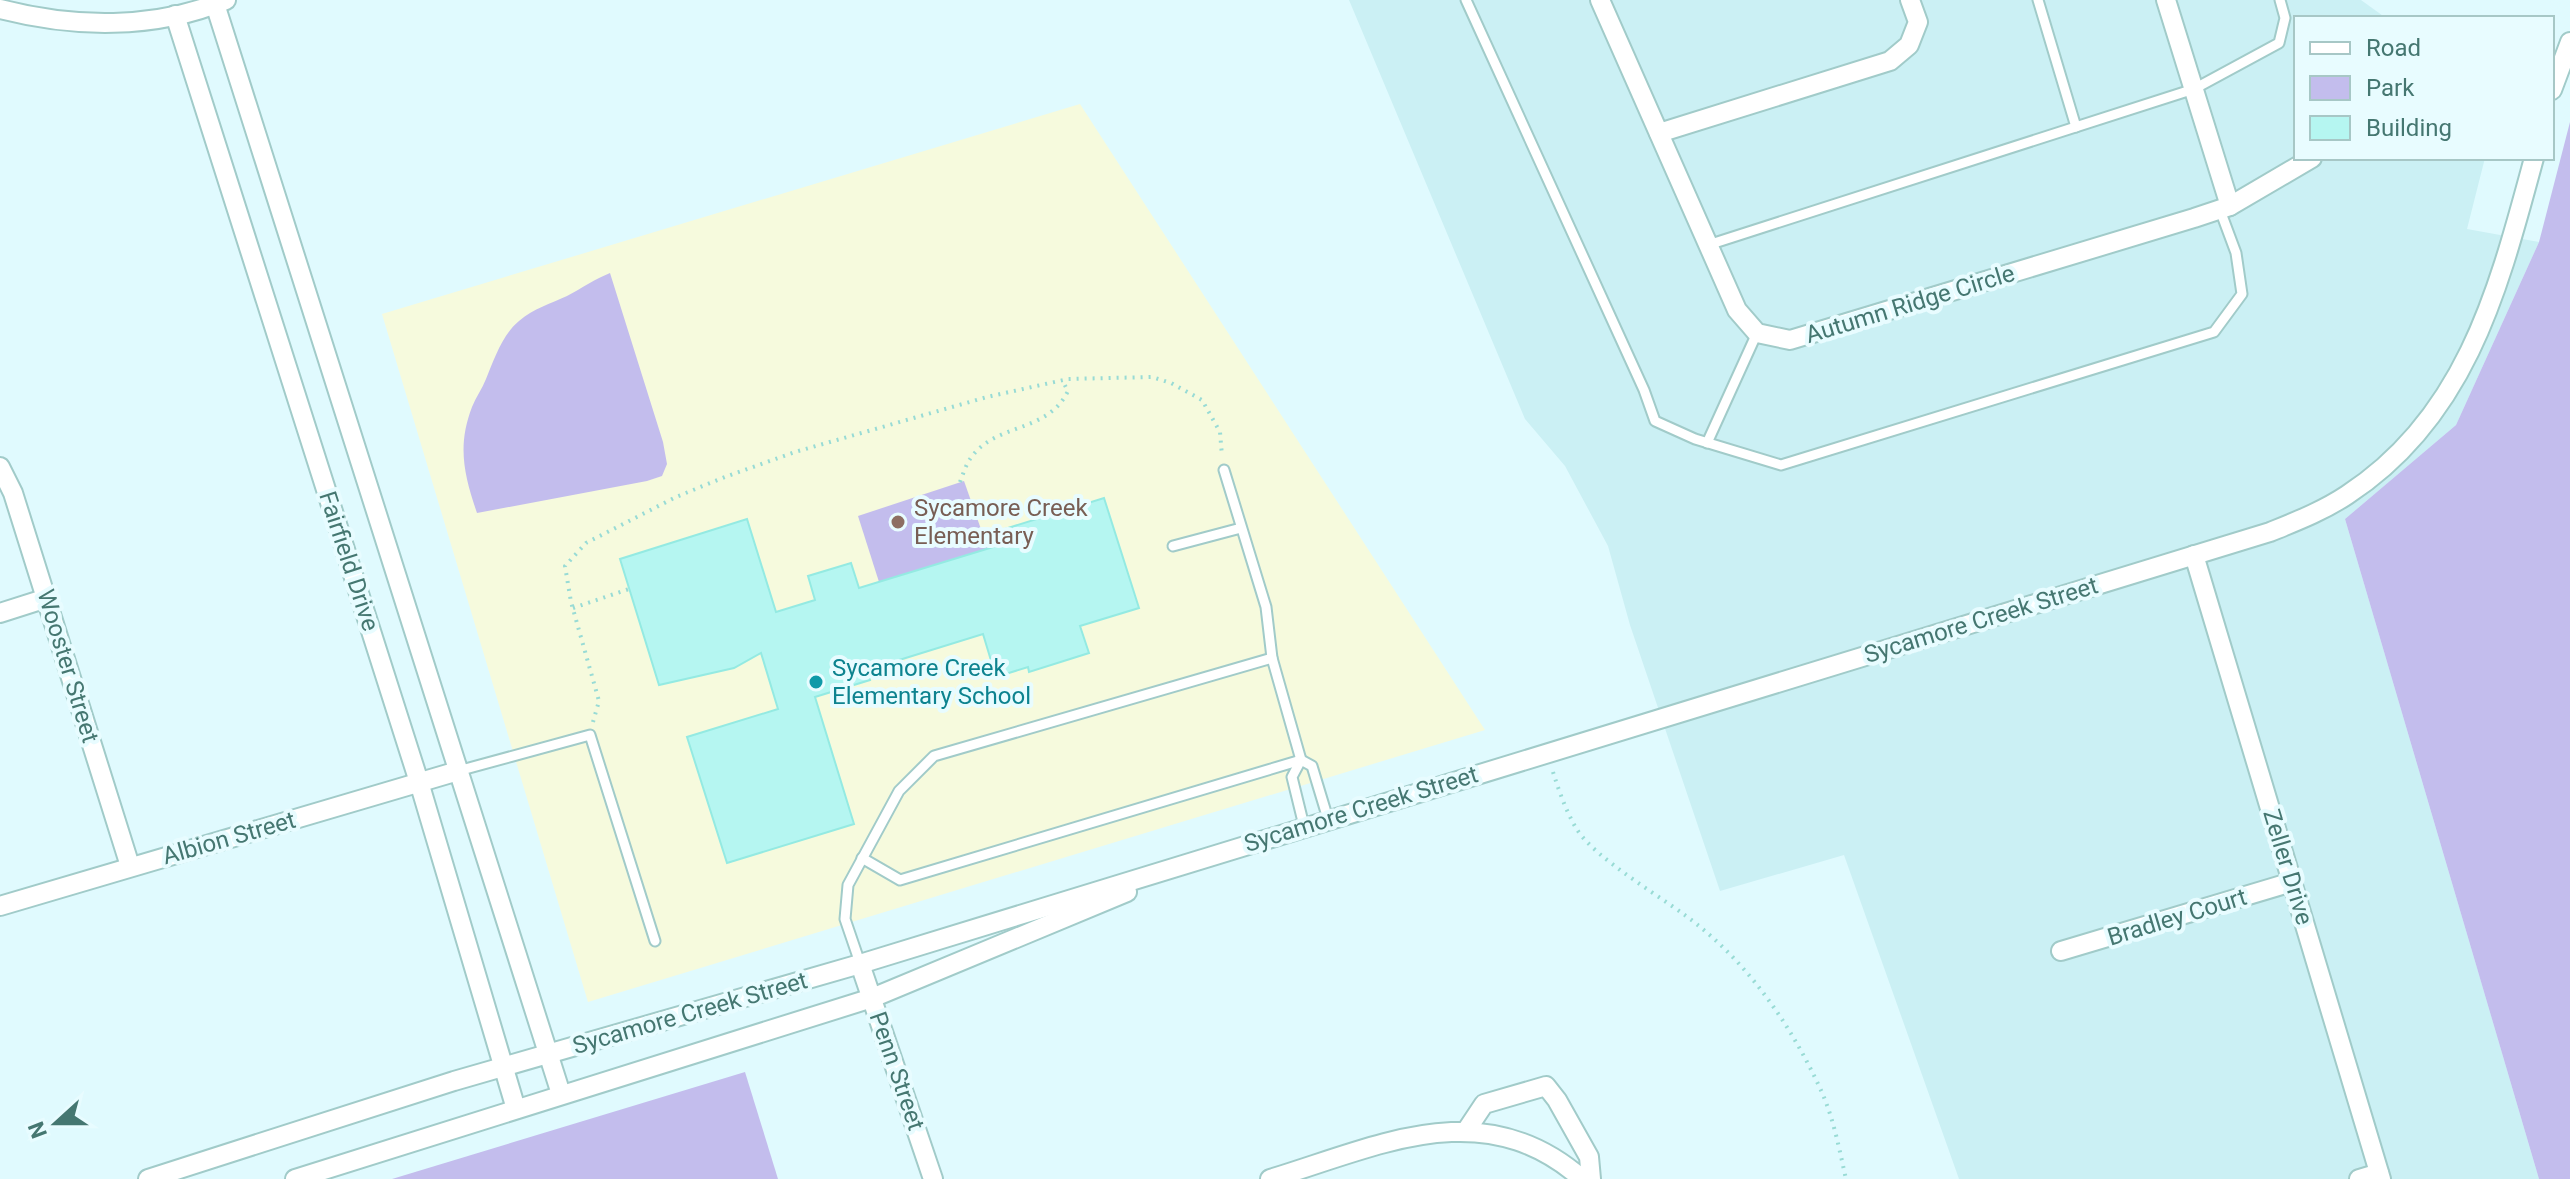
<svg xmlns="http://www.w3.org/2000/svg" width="2570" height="1179" viewBox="0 0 2570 1179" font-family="Roboto,sans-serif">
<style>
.residential{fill:#cbf0f4}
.education{fill:#f6fadd}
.green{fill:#c3bded}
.building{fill:#b5f6f1;stroke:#94eae2;stroke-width:2}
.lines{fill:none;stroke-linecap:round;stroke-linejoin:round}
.lane-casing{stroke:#a1cbc9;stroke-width:13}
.street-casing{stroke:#a1cbc9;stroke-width:22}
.path{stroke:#98dbd5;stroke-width:4;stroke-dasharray:2 6;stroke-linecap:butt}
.lane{stroke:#fff;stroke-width:9}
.street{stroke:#fff;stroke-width:18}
.education-dot{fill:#8d6e63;stroke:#e8fcff;stroke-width:3}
.culture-dot{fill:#0f9aa8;stroke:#e8fcff;stroke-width:3}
.labels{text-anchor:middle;stroke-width:8;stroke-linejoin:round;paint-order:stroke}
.street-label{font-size:24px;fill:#457771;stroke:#e8fcff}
.education-label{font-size:24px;fill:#785e54;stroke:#e8fcff;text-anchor:start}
.culture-label{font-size:24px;fill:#0d838f;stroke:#e8fcff;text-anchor:start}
</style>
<rect width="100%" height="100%" fill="#e0fafe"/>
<!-- residential -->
<polygon class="residential" points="1349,0 2361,0 2386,18 2296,18 2296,158 2485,158 2467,229 2539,242 2456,425 2345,519 2539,1179 1959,1179 1844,855 1720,891 1630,625 1608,546 1565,466 1525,419"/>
<!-- education -->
<polygon class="education" points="1080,104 1485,730 588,1002 382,314"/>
<!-- green -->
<g class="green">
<polygon points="2570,122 2570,1179 2539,1179 2345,519 2456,425 2539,242"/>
<path d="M 610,273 L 663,442 L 667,464 L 662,476 L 647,481 L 477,513 C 464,475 457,446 472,407 C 476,397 482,389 486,379 C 494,360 502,335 519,321 C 534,308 550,304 567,296 C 582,288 595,279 610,273 Z"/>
<polygon points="964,481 988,549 879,582 858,516"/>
<polygon points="745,1072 778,1179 392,1179"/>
</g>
<!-- building -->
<polygon class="building" points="1104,498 1139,608 1080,626 1089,653 1029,672 1028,667 996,677 983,634 867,670 870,680 815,697 854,824 727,863 687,737 778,709 761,653 734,668 659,685 620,559 747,519 776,612 815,600 808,576 851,563 859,588 993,547 989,534"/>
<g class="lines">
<defs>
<g id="lane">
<polyline points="1466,0 1644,390 1655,421 1695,439 1781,465 2214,332 2242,294 2236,253 2220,210"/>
<polyline points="2038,0 2076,127"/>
<polyline points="1708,245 2194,89 2279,43 2285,18 2280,0"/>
<polyline points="1707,443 1757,333"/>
<polyline points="1224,470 1266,607 1272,658"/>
<polyline points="1173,546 1241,528"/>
<polyline points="458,771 590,735 655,941"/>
<polyline points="862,858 900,880 1301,760 1312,766 1328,819"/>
<polyline points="860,963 845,919 848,885 899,791 934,756 1272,658 1301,760 1292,777 1304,826"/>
</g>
<g id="street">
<polyline points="1600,0 1737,310 1757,333 1790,340 2194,218 2230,206 2312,158"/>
<polyline points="2166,0 2230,206"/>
<polyline points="215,4 561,1094"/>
<path d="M 0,9 C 73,28 154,30 226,0"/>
<polyline points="175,15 419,782 516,1109"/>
<polyline points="2552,90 2570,42"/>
<polyline points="1659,133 1890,61 1909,45 1918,22 1910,0"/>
<polyline points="0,467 13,493 130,866"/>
<polyline points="2194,555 2381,1179"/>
<polyline points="0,613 47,598"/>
<polyline points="0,906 458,771"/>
<polyline points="2061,951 2292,882"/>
<polyline points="860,964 933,1179"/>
<polyline points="1466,1131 1484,1104 1546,1086 1557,1100 1589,1157 1591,1179"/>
<path d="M 148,1179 L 454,1081 L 860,964 L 2270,532 C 2297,521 2323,511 2347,495 C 2467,417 2499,287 2534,158"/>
<polyline points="295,1179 872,998 1127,892"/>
<path d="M 1270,1179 C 1379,1146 1483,1092 1582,1179"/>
<polyline points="2359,1179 2379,1173"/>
</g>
</defs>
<!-- lane casing -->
<use href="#lane" class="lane-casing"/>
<!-- street casing -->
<use href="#street" class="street-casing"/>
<!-- path -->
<g class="path">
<path d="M 960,482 C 963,474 966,465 970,459 C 995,422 1047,434 1068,391 L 1062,380"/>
<polyline points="573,608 629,589"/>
<polyline points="593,722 599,701 571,602 565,566 586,543 676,497 725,477 795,452 987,397 1068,379 1152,377 1171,383 1202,400 1220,432 1222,456"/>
<path d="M 1553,772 C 1559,791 1566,811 1576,828 C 1595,860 1668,900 1699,926 C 1751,968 1791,1026 1819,1086 C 1833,1115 1839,1148 1846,1179"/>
</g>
<!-- lane -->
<use href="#lane" class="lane"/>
<!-- street -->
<use href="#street" class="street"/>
</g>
<!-- markers -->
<circle class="education-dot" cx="898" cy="522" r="8"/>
<circle class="culture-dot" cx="816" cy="682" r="8"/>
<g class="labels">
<!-- street labels -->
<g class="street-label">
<text transform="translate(1910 304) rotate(-17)" y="8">Autumn Ridge Circle</text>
<text transform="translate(349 561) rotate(72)" y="8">Fairfield Drive</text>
<text transform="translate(1981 620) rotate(-17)" y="8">Sycamore Creek Street</text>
<text transform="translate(68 666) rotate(73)" y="8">Wooster Street</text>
<text transform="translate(1361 809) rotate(-17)" y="8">Sycamore Creek Street</text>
<text transform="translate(229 838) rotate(-16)" y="8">Albion Street</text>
<text transform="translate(2288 867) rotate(73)" y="8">Zeller Drive</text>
<text transform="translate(2177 917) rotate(-17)" y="8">Bradley Court</text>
<text transform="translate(690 1013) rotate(-16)" y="8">Sycamore Creek Street</text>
<text transform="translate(897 1071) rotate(71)" y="8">Penn Street</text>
</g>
<!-- education labels -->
<g class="education-label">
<text x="914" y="516">Sycamore Creek<tspan x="914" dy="28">Elementary</tspan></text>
</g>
<!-- culture labels -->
<g class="culture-label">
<text x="832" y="676">Sycamore Creek<tspan x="832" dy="28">Elementary School</tspan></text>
</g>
</g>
<!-- legend -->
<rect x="2294" y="16" width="260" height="144" fill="#e8fcff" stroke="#a7c7c6" stroke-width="2"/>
<rect x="2310" y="42" width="40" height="12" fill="#ffffff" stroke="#a7c7c6" stroke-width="2"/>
<text x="2366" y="56" font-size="24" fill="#457771">Road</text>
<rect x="2310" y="76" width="40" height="24" fill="#c3bded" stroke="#a7c7c6" stroke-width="2"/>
<text x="2366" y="96" font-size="24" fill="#457771">Park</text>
<rect x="2310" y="116" width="40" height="24" fill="#b5f6f1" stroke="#a7c7c6" stroke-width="2"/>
<text x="2366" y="136" font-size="24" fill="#457771">Building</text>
<!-- north arrow -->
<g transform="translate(56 1123) rotate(249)" stroke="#e8fcff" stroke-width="6" paint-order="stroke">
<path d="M0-6L14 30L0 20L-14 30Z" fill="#457771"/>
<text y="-12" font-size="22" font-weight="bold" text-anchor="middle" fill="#457771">N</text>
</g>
</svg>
